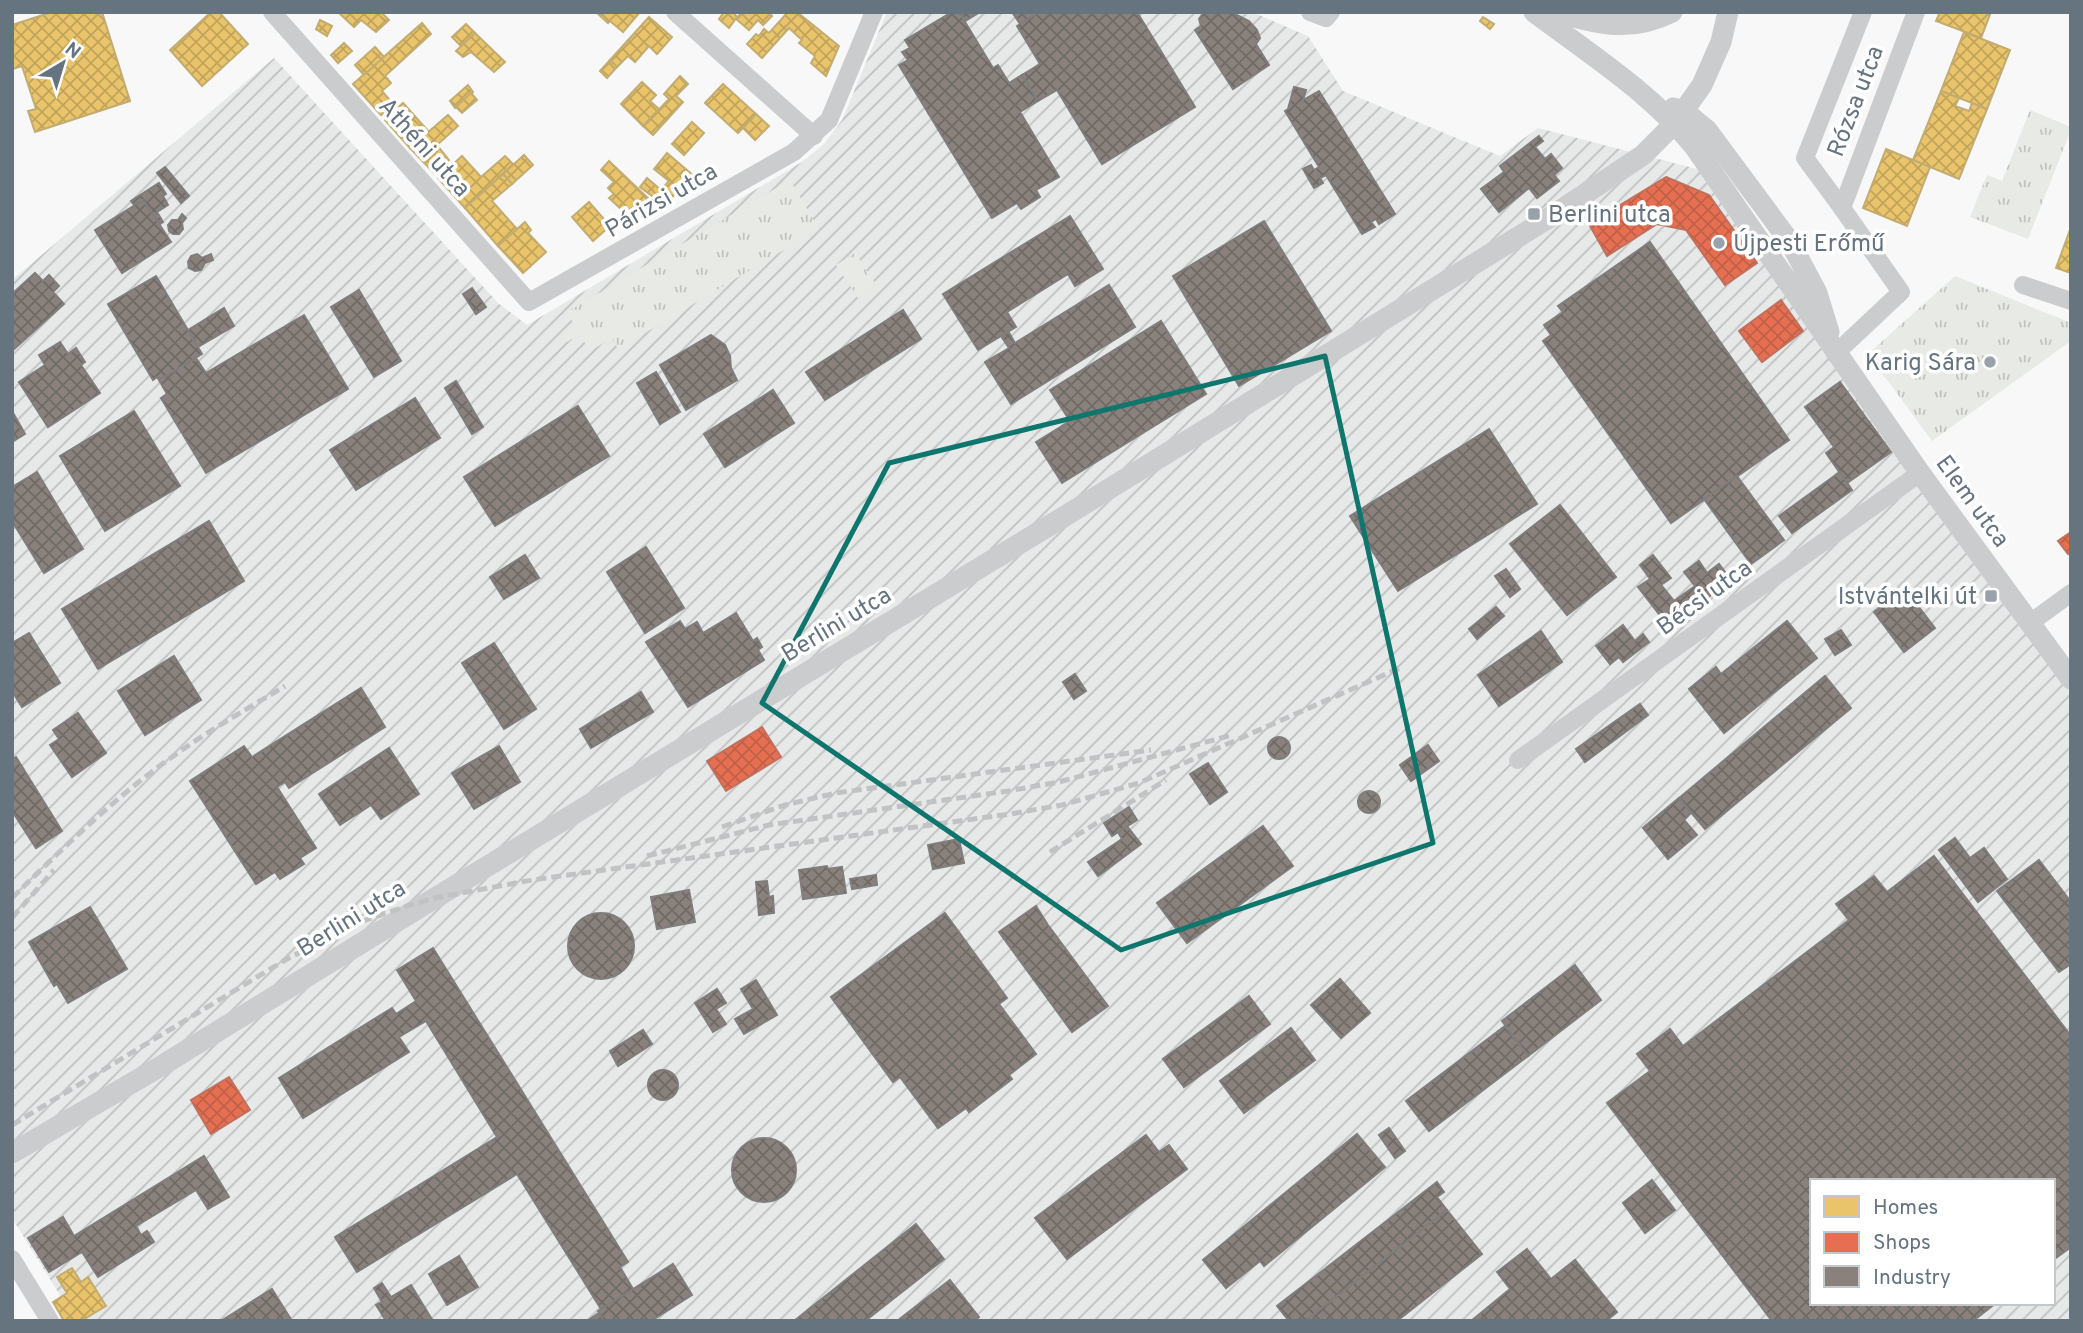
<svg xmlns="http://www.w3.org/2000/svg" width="2083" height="1333" viewBox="0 0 2083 1333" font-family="Overpass,sans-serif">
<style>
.industrial{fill:url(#industrial-furrows);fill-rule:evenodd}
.grass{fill:url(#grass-tufts)}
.homes{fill:url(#homes-cross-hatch);stroke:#c2ac71;stroke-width:2}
.shops{fill:url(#shops-cross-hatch);stroke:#c0705f;stroke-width:2}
.industry{fill:url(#industry-cross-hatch);stroke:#7f7d7d;stroke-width:2}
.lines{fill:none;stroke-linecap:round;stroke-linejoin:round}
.minor{stroke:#cbcccd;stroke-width:18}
.tertiary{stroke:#cbcccd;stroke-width:21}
.rail{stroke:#c1c2c4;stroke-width:5;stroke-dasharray:10 5;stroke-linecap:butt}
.marked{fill:none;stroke:#0f766e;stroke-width:5;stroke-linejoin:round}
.poi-dot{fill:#99a2aa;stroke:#fff;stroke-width:2.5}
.labels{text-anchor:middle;stroke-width:7;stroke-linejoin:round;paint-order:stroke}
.street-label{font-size:24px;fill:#667480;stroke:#fff}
.poi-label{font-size:24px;fill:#667480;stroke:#fff;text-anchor:start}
</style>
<defs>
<pattern id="industrial-furrows" width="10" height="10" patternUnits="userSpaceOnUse" patternTransform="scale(1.75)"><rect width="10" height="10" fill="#e7e8e8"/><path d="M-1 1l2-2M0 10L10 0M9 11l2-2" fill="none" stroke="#bfc1c1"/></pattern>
<pattern id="grass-tufts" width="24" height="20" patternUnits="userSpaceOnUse" patternTransform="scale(1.75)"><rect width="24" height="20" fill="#e7eae5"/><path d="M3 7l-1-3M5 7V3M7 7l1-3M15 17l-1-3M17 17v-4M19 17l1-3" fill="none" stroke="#bfc2bf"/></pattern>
<pattern id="homes-cross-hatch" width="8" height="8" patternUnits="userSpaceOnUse" patternTransform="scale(1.75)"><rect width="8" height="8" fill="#e9c46a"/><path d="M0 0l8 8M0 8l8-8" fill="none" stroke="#c1a45c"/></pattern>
<pattern id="shops-cross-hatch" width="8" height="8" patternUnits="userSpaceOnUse" patternTransform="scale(1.75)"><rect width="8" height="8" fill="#e76f51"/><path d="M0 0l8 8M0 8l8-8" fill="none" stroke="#bf6048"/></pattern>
<pattern id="industry-cross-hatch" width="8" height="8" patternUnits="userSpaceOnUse" patternTransform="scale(1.75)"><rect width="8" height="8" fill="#8a817c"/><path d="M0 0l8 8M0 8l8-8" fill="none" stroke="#6f6a66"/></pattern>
</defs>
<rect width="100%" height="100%" fill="#f8f8f8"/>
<!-- industrial -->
<path class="industrial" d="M 887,12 L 1252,12 L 1308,36 L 1343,91 L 1500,156 L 1538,128 L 1701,170 L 2071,693 L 2071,1321 L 76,1321 L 12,1218 L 12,280 L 274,58 L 498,303 L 527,325 L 802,162 L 824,144 L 842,120 ZM 1812,1181 L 2053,1181 L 2053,1303 L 1812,1303 Z"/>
<!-- grass -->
<g class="grass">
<polygon points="2030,110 2071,127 2071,130 2028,239 1970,217 1987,175 2002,181"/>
<polygon points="790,180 819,229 618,349 612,338 590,351 580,335 567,342 562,334 575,326 567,312"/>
<polygon points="855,253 877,286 858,298 836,265"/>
<polygon points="1955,276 2071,323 2071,341 1932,441 1868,354"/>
</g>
<!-- homes -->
<g class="homes">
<polygon points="52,12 102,12 130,101 35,132 28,111 36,109 22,66 13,69 12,66 12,25"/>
<polygon points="211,12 219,12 248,44 202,86 170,50"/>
<polygon points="338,12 381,12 389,20 376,32 361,20 354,27"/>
<polygon points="598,12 640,12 623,32 610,21 608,23 597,13"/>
<polygon points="724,12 733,12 737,17 729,28 719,19"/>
<polygon points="742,12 768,12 772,16 763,25 758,20 749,30 736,19"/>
<polygon points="788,12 797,12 839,46 826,76 811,63 815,56 799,43 802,40 789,28 762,58 747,44 756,34 759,36 764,29 769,33"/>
<polygon points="1940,12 1991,12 1981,38 1936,21"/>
<polygon points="649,17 672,37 657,54 649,46 635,62 628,56 617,67 610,60"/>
<polygon points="1483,17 1494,24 1490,29 1480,21"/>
<polygon points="320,20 332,26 327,36 316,29"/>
<polygon points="422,23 431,34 385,76 391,83 382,91 393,104 381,115 353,84"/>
<polygon points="466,24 475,33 461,46 452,37"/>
<polygon points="1964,32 2010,50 1987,109 1941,91"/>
<polygon points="475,33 505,62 494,72 471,52 463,57 456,51"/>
<polygon points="344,43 352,51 338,63 331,55"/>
<polygon points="375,47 384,57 364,75 355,65"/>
<polygon points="610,60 617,67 607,78 600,71"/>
<polygon points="680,76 688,84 676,96 683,102 653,135 643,126 669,99 664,94"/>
<polygon points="642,82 656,95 650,101 659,109 643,126 621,104"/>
<polygon points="723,84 756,114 738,133 705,103"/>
<polygon points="468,85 473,92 455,108 450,101"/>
<polygon points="1941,91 1959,98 1955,106 1969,111 1972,103 1987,109 1959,179 1913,160"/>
<polygon points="471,93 477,100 462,113 456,107"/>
<polygon points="403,103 429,132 410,148 385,120"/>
<polygon points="756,114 769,126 755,140 743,128"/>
<polygon points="448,115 458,126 437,145 449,160 434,173 410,148"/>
<polygon points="692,122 704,133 684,155 672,144"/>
<polygon points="1886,149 1930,167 1907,226 1863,208"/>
<polygon points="667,153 694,176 664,205 640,187 647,178 661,190 669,181 654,169"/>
<polygon points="524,155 533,165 512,184 503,174"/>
<polygon points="462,156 481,177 505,156 513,164 465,208 438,178"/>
<polygon points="609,161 650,200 632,219 609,198 614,194 608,188 614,182 601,170"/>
<polygon points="503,174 512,184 492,201 517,229 498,246 465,208"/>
<polygon points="589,202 610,226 593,241 572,217"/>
<polygon points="525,222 531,230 528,233 546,252 523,273 498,246"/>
<polygon points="2071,227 2071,273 2056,268"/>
<polygon points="72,1268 81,1282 88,1277 106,1306 81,1321 64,1321 53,1302 67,1293 57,1277"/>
</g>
<!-- shops -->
<g class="shops">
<polygon points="1666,177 1709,195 1757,263 1725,285 1686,230 1657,224 1607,256 1589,224"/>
<polygon points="1781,300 1803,331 1762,362 1739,331"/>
<polygon points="2071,532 2071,551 2068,554 2058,541"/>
<polygon points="762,727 781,757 726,791 707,761"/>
<polygon points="229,1077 250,1110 211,1134 191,1100"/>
</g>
<!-- industry -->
<g class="industry">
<polygon points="952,12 959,12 993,68 998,65 1009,83 1022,75 1038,101 1020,112 1059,177 1036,190 1040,197 1021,209 1017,203 992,218 899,65 908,60 902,52 910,48 905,40"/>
<polygon points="960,12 980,12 965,21"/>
<polygon points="1012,12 1034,12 1036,14 1020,24"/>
<polygon points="1034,12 1137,12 1195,107 1102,164 1057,90 1038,101 1022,75 1040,64 1017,26 1036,14"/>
<polygon points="1204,12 1231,12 1249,21 1257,30 1260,38 1256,44 1269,65 1233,89 1195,30 1201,26 1199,19"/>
<polygon points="1294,87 1306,90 1303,100 1319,91 1395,214 1379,224 1376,219 1371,222 1375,227 1362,234 1326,175 1320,178 1323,183 1314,188 1303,169 1311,165 1314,170 1319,167 1285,111 1288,109"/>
<polygon points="1539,136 1543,141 1535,147 1545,159 1551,154 1562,168 1554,175 1559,181 1537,198 1529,188 1499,212 1481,189 1504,172 1500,166"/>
<polygon points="165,167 189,196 181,203 157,173"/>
<polygon points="159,183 166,194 163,196 168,205 157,212 163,222 160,224 143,200 134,205 131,201"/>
<polygon points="143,200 171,242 122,273 95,230"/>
<polygon points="182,214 186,218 182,223 183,229 179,234 173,234 169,231 168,225 172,220 178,220"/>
<polygon points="1070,216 1103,269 1075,286 1068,274 1007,312 1016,327 978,350 943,294"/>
<polygon points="1264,221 1331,331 1239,386 1173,276"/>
<polygon points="1650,242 1789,440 1671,523 1543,341 1551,335 1544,325 1563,312 1558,306"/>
<polygon points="197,254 202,258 211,254 213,260 205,263 201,270 195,271 189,268 188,262 191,256"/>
<polygon points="35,273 43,281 49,275 59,286 53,292 64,304 12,351 12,294"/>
<polygon points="156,276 202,354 159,380 157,377 153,380 108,304"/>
<polygon points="1109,285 1135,327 1011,404 985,362 1009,348 1001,336 1008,331 1015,343"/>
<polygon points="472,288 486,307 476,314 463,294"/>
<polygon points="359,290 401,361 374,377 331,307"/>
<polygon points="224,308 234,326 198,347 188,330"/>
<polygon points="903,310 921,339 825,400 806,372"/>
<polygon points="304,315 348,389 206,473 161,398 167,394 159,380 196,358 206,373"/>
<polygon points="1161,321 1206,394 1062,483 1036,442 1070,421 1050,390"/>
<polygon points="711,335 725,345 730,356 731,368 737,380 686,410 660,365"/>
<polygon points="60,342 68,354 76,348 85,362 81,365 100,393 48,427 19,382 45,365 39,355"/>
<polygon points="656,372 680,412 660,424 637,383"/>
<polygon points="456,381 483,427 472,434 445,388"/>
<polygon points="1840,382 1891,452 1847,483 1826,453 1834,447 1805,407"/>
<polygon points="773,390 794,423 725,467 704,434"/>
<polygon points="415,398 440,438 356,490 330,450"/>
<polygon points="578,406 609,456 495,526 464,477"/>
<polygon points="12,411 25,434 12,442"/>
<polygon points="134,411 180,486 105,531 60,456"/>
<polygon points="1489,429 1537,504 1398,591 1350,516"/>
<polygon points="37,472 83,549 44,573 12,521 12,487"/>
<polygon points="1840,472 1852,490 1792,533 1779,516"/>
<polygon points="1737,476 1784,540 1751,564 1704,499"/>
<polygon points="1560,505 1616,577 1567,615 1510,544"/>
<polygon points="209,521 244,581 98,669 62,609"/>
<polygon points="646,547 684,608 645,633 607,572"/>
<polygon points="525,555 539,578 504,599 490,577"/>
<polygon points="1653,555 1671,578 1661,585 1674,601 1695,586 1684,572 1699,561 1707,573 1719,564 1731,580 1669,627 1638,587 1650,579 1640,565"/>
<polygon points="1506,569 1520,589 1510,597 1495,576"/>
<polygon points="1905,589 1935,628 1904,652 1874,612"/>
<polygon points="1496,607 1504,616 1477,639 1469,629"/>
<polygon points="736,613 753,641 757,638 762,647 758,650 764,660 688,707 646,642 680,621 685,629 697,622 703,633"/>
<polygon points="1787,621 1817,658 1724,733 1689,689 1716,667 1721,674"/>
<polygon points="1623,625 1635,641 1643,634 1649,642 1623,662 1619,657 1610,664 1596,646"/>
<polygon points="1841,630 1851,645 1835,655 1825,639"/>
<polygon points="1541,631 1562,662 1499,706 1478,675"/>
<polygon points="29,633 60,683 22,707 12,691 12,643"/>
<polygon points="494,643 536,709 504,729 462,663"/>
<polygon points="174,656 201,700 145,735 118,691"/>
<polygon points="1075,674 1086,691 1074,699 1063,682"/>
<polygon points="1825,676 1851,708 1705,829 1679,798"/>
<polygon points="361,688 385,727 289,788 285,782 277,787 316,848 300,858 304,864 280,879 275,872 256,884 190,781 244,746 252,757"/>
<polygon points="641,692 653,712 591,748 580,729"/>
<polygon points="1640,704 1648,715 1585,762 1576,749"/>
<polygon points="78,713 106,753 72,777 50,745 59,739 53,730"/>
<circle cx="1279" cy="748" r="11"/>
<polygon points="1428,745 1439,761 1411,781 1400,765"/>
<polygon points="499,746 520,782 474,809 452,773"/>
<polygon points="389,748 419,794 381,819 371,805 340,825 319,794"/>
<polygon points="16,757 62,831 36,848 12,811 12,759"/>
<polygon points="1208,763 1227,792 1210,804 1190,774"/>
<circle cx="1369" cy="802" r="11"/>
<polygon points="1679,798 1691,813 1684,820 1697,835 1668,859 1643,828"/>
<polygon points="1129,807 1137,820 1112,836 1104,823"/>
<polygon points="1127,826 1141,844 1098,876 1088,862 1122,839 1118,832"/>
<polygon points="1263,826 1293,866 1187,943 1157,903"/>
<polygon points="1955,838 1970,858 1984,848 2007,879 1978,902 1939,850"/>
<polygon points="959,839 964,863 933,869 928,845"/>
<polygon points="1934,856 2071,1036 2071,1247 2053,1260 2053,1181 1812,1181 1812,1303 1996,1303 1973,1321 1772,1321 1607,1103 1650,1071 1637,1054 1670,1029 1683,1046 1849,920 1836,904 1874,876 1887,892"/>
<polygon points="2039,860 2071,902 2071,964 2059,972 1997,891"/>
<polygon points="827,866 828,869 842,867 846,893 803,899 799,870"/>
<polygon points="876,875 877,885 852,889 850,879"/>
<polygon points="767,881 769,897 773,896 774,913 759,915 756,882"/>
<polygon points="689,890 695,922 657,929 651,897"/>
<polygon points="1036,906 1048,925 1108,1006 1072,1032 999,932"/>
<polygon points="90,907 127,969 68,1003 57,984 54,986 29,942"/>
<polygon points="945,913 1007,998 999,1004 1036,1054 1009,1075 1012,1079 969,1112 966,1108 938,1128 900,1077 893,1082 831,997"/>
<circle cx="601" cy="946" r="33"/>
<polygon points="433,948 628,1262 620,1267 633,1289 601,1309 517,1174 357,1272 335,1237 497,1137 426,1021 399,1037 409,1052 303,1118 279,1078 392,1008 396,1014 416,1001 397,970"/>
<polygon points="1575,965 1601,1000 1528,1056 1502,1021"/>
<polygon points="1340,979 1370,1013 1341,1038 1311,1005"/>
<polygon points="756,980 777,1015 744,1034 735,1019 753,1009 741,989"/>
<polygon points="717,989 726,1003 716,1009 726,1024 713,1032 695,1003"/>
<polygon points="1249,996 1270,1024 1184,1087 1163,1059"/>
<polygon points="1505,1026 1528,1056 1429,1131 1406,1101"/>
<polygon points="1291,1028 1315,1060 1244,1113 1220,1081"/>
<polygon points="643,1030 652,1044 618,1066 610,1051"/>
<circle cx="663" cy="1085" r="15"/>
<polygon points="1389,1128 1405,1151 1395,1158 1379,1135"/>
<polygon points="1357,1134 1385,1167 1264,1266 1260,1261 1226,1288 1203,1260"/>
<polygon points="1146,1135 1159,1152 1169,1145 1187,1169 1067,1259 1035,1218"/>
<circle cx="764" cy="1170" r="32"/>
<polygon points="204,1156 229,1197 208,1209 196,1190 136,1226 141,1235 147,1231 154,1242 98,1277 82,1252 49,1272 28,1238 63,1217 74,1236"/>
<polygon points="1652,1180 1675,1210 1645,1233 1623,1203"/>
<polygon points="1437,1182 1444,1192 1437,1197 1447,1210 1305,1321 1289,1321 1277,1306"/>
<polygon points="1447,1210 1482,1254 1397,1321 1305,1321"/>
<polygon points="916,1224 944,1259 865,1321 794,1321"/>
<polygon points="1527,1249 1551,1279 1575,1260 1617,1312 1606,1321 1471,1321 1510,1289 1497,1272"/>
<polygon points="459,1256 478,1287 447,1305 429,1274"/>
<polygon points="673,1264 692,1295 651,1321 604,1321 598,1311"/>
<polygon points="950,1280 979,1317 974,1321 897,1321"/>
<polygon points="382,1283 391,1297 411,1285 433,1321 386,1321 376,1305 382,1302 374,1288"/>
<polygon points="272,1289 292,1321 221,1321"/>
<polygon points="599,1313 604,1321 587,1321"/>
</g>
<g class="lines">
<!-- minor -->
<g class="minor">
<polyline points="272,12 529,302 794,152 829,120 874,12"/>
<polyline points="675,12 814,136"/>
<polyline points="1310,12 1326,18 1331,12"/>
<polyline points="1842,208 1805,158 1863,12"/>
<polyline points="2023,285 2071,301"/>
<polyline points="1835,354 1901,292 1842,208 1916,12"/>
<polyline points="2030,623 2071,593"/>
<polyline points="1518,760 1920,473"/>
<polyline points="12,1259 50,1321"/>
</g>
<!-- tertiary -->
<g class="tertiary">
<path d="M 1534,12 C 1590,54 1650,92 1694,146 L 1920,473 L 2071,679"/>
<path d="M 1556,12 C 1599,24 1630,33 1672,12"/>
<polyline points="1673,108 1684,111 1707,130 1790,242 1817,293 1829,332"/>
<polyline points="12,1153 161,1066 435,898 1052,524 1552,216 1643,155 1675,123 1702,85 1721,42 1728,12"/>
</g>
<!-- rail -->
<g class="rail">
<polyline points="722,827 785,805 836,793 1151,750"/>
<polyline points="1050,852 1166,780"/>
<polyline points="647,856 769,825 1008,791 1059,782 1232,735"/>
<path d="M 12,898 C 62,849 114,798 172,757 C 208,731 247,709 285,686"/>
<polyline points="12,918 54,870"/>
<polyline points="12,1125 287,959 360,922 410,905 435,898 532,880 1010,814 1062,805 1139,783 1402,667"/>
</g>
</g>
<!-- marked area -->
<path class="marked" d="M 1325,356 L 1433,843 L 1121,950 L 762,703 L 889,463 Z"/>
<!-- markers -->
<g class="poi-dot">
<rect x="1527" y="207" width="14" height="14" rx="3.5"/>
<circle cx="1719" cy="243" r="7"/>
<circle cx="1990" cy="362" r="7"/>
<rect x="1984" y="589" width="14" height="14" rx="3.5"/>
</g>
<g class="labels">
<!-- street labels -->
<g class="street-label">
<text transform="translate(1855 101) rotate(-69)" y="8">Rózsa utca</text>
<text transform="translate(425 147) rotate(48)" y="8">Athéni utca</text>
<text transform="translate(661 200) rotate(-30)" y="8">Párizsi utca</text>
<text transform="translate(1973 501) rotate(54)" y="8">Elem utca</text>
<text transform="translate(1704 597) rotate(-36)" y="8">Bécsi utca</text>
<text transform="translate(836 624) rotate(-31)" y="8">Berlini utca</text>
<text transform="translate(351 918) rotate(-32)" y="8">Berlini utca</text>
</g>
<!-- poi labels -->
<g class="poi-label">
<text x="1548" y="222">Berlini utca</text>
<text x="1733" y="251">Újpesti Erőmű</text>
<text x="1976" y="370" text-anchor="end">Karig Sára</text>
<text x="1977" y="604" text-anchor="end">Istvántelki út</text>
</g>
</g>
<!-- border -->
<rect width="2083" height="1333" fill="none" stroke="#667480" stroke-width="28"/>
<!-- legend -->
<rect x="1810" y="1179" width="245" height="126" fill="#ffffff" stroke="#c2c7cc" stroke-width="2"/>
<rect x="1824" y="1196" width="35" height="21" fill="#e9c46a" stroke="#c2c7cc" stroke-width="2"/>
<text x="1873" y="1214" font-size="21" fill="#667480">Homes</text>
<rect x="1824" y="1232" width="35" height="21" fill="#e76f51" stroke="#c2c7cc" stroke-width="2"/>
<text x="1873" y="1249" font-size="21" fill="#667480">Shops</text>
<rect x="1824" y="1266" width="35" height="21" fill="#8a817c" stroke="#c2c7cc" stroke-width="2"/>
<text x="1873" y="1284" font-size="21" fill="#667480">Industry</text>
<!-- north arrow -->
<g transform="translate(63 63) rotate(38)" stroke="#ffffff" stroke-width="5" paint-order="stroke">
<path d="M0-5L12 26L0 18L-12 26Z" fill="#667480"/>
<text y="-10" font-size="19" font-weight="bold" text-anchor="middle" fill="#667480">N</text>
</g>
</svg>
